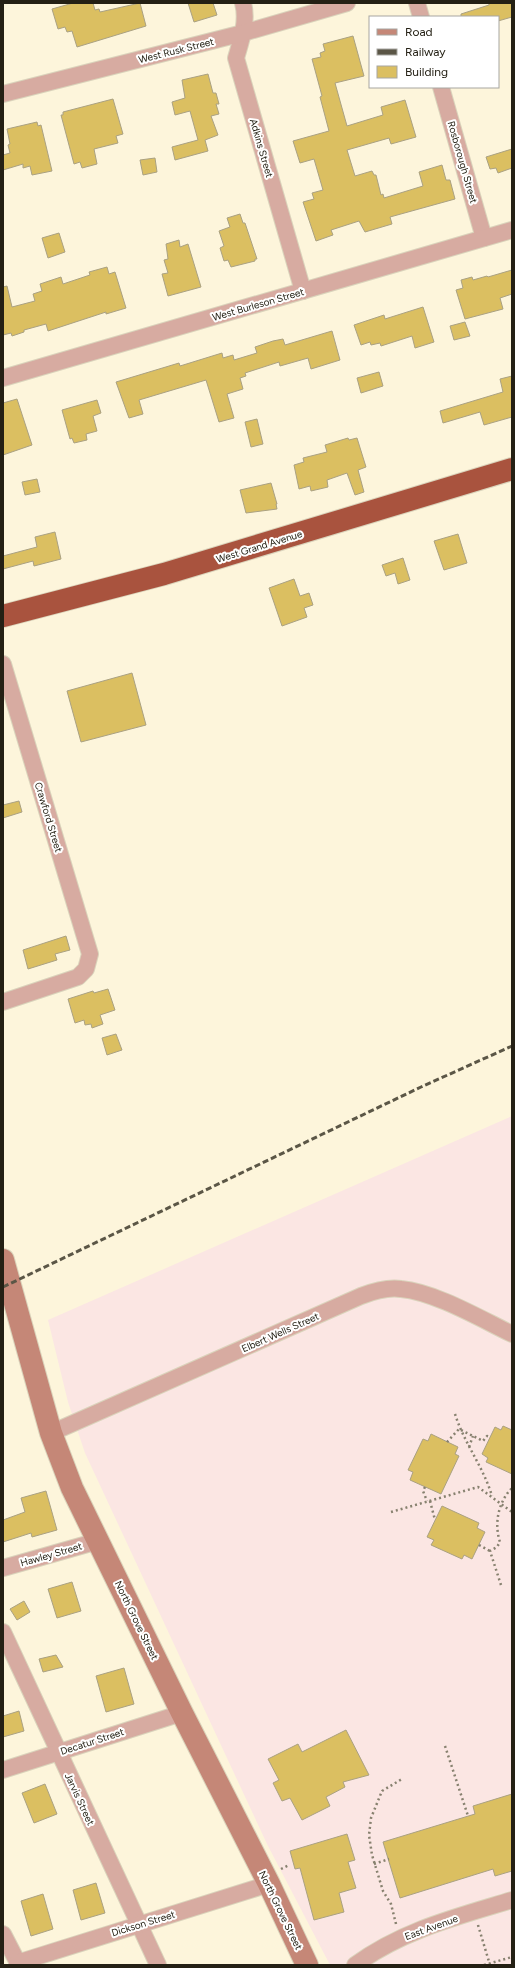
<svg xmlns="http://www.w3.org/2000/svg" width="515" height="1968" viewBox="0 0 515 1968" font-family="Figtree,sans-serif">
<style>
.education{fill:#fbe6e3}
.building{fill:#dbbf61;stroke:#aaa182}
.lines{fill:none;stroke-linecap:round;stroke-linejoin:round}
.street-casing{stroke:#dad3bb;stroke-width:18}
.secondary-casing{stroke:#dad3bb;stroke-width:24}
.highway-casing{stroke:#dad3bb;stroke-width:24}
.path{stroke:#87816f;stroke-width:2.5;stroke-dasharray:2 3;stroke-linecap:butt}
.street{stroke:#d7aba1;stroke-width:16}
.secondary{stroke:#c58777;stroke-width:22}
.highway{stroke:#a9533e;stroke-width:22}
.rail{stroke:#5b5646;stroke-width:3;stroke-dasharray:6 3;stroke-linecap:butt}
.labels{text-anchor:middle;stroke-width:4;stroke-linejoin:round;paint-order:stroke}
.street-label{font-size:10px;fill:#242014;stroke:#fff}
</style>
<rect width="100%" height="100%" fill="#fdf5db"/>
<!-- education -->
<polygon class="education" points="512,1116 512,1965 330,1965 267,1844 85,1453 68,1402 48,1320"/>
<!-- building -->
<g class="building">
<polygon points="73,3 93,3 95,10 99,9 100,12 140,3 146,26 77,47 72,31 67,32 65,27 58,29 52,9"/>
<polygon points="188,3 213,3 217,15 194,22"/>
<polygon points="489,3 512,3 512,17 498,21 498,17 461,17 461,14 489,5"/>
<polygon points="353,36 364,76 335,83 347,126 383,115 381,107 405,100 416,137 391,144 389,138 347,150 355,176 372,171 374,175 376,175 381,195 383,194 384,198 423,186 419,172 442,165 446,180 450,180 455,199 390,217 392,224 365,232 359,221 331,230 333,235 316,241 303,202 314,199 312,193 323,190 314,159 300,163 293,141 329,131 320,97 322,96 312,59 321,57 320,53 325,51 323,44"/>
<polygon points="208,74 213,93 216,93 219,104 216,104 219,114 211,116 218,135 205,140 208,151 175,160 172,147 198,140 190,111 175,115 172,102 185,98 182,80"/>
<polygon points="113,99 123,134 116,136 118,143 94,149 97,164 82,168 80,162 74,164 61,115 63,115 63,112"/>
<polygon points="37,122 38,126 41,125 52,171 32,175 30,166 23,168 23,164 3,170 3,155 10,153 8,145 10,144 7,129"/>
<polygon points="512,149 512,168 498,173 496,168 490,169 486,157"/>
<polygon points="155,158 157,172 143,175 140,160"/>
<polygon points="240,214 243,223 245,223 257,259 255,259 255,261 231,267 228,260 224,261 220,248 224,246 219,231 230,227 227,218"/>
<polygon points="59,233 65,252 48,258 42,238"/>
<polygon points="179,240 180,247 188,244 201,287 168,296 162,274 168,273 164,260 168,259 166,244"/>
<polygon points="107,267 109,274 115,272 126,308 106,314 106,312 48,331 46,324 24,330 24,332 12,336 11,333 3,335 3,287 7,286 12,307 35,301 33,294 42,291 40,284 61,277 63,284 90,275 89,272"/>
<polygon points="512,270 512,294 500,298 503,309 465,319 456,290 463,288 461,280 472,277 473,280 487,276 488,277"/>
<polygon points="423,307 434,342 415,348 412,336 381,346 380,343 371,345 370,342 361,345 354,325 384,315 385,319"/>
<polygon points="465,322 470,336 454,340 450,326"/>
<polygon points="332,331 340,360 311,369 308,358 280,366 279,362 245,373 246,376 240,378 243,389 227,394 234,418 219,422 206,380 139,400 143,414 129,418 116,382 179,363 180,366 222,353 223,358 233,355 234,360 257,353 255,347 273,341 283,339 285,345"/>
<polygon points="379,372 383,386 361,393 357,378"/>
<polygon points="512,376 512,417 484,425 480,412 443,423 440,411 503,392 500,379"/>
<polygon points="17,399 32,445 3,455 3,403"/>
<polygon points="97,400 101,413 93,416 97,431 86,434 87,440 74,443 72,438 70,439 62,410"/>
<polygon points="257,419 263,444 251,447 245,422"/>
<polygon points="348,438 349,440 357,438 366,467 358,470 364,492 355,495 347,473 327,480 328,487 311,491 310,486 299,489 294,465 304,462 303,458 327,452 325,445"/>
<polygon points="37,479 40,492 25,495 22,482"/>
<polygon points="271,483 277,504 276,504 277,509 246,513 240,490"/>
<polygon points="55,532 61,559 34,566 33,561 3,569 3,556 37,547 35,537"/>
<polygon points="458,534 467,563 444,570 434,541"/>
<polygon points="403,558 410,580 398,584 395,573 386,576 382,565"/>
<polygon points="294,579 300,596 309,593 313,605 304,608 307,617 282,626 269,588"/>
<polygon points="132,673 146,725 81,742 67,691"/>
<polygon points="19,801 22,812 3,818 3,805"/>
<polygon points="66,936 70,950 55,954 57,960 28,969 23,950"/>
<polygon points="108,989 115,1010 100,1015 103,1024 92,1028 91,1024 85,1025 84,1020 75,1023 68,999 93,991 94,993"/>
<polygon points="116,1034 122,1050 107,1055 102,1038"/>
<polygon points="503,1426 512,1430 512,1474 486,1462 488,1458 482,1454 495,1427 501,1430"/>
<polygon points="431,1434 458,1447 455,1454 459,1456 441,1494 410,1480 413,1472 408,1470 423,1439 428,1441"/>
<polygon points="46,1491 57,1530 32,1537 31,1533 3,1542 3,1520 25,1512 21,1498"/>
<polygon points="442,1506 479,1523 477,1528 485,1532 472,1559 464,1555 462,1559 431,1545 434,1540 427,1537"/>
<polygon points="72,1582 81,1611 57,1618 48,1589"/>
<polygon points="24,1601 30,1612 17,1620 10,1609"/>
<polygon points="56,1655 63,1667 43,1672 39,1659"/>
<polygon points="124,1668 134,1704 106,1712 96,1676"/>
<polygon points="19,1711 24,1731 3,1737 3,1716"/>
<polygon points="346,1730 369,1775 343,1782 345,1787 326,1797 330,1806 302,1820 290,1798 282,1801 273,1783 279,1780 268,1759 298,1744 302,1752"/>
<polygon points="45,1784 57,1814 34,1823 22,1793"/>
<polygon points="512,1794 512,1871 495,1876 493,1869 400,1898 383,1842 475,1814 473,1806"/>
<polygon points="347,1834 355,1860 348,1862 356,1888 339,1893 344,1912 314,1920 300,1868 295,1869 290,1851"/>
<polygon points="96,1883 105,1913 81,1920 73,1890"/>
<polygon points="43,1894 53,1929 31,1936 21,1901"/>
</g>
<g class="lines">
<defs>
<g id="street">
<path d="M 243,3 C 248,21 241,41 236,58 L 303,291"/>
<polyline points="417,3 421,17"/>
<polyline points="441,87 484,238"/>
<polyline points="3,94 243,33 347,3"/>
<polyline points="3,378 512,230"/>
<polyline points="3,664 90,954 86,969 78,977 3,1002"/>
<path d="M 51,1433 L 361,1296 C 374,1291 387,1287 401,1289 C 435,1292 481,1319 512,1334"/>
<polyline points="3,1568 98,1541"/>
<polyline points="3,1632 158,1965"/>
<polyline points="3,1770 182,1713"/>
<polyline points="3,1934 19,1965"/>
<polyline points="17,1963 269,1884"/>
<path d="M 355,1965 C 403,1930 456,1917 512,1900"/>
</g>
<polyline id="secondary" points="3,1260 51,1433 72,1488 182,1713 269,1884 307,1965"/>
<polyline id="highway" points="3,616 164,574 512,469"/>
</defs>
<!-- street casing -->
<use href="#street" class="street-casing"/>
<!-- secondary casing -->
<use href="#secondary" class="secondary-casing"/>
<!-- highway casing -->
<use href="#highway" class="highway-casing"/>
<!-- path -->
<g class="path">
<path d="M 455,1414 C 464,1443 483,1466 492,1496"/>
<polyline points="447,1442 459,1429 483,1441 487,1436 490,1437"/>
<polyline points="469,1447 473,1436"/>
<polyline points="425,1487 423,1491 427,1501"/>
<polyline points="430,1501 435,1520"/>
<polyline points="391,1512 478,1487 512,1512"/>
<polyline points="479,1545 490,1551"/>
<path d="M 501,1585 L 490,1551 L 497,1547 L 500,1542 C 494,1524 498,1502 512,1488"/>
<polyline points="445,1746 468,1816"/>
<polyline points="374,1864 389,1859"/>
<polyline points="281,1869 289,1865"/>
<polyline points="396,1924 391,1904 383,1891 372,1855 369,1835 371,1818 382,1791 402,1779"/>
<polyline points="478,1925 490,1965"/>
<polyline points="484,1965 512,1957"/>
</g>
<!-- street -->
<use href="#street" class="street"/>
<!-- secondary -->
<use href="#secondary" class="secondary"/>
<!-- highway -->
<use href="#highway" class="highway"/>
<!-- rail -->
<polyline class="rail" points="3,1287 421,1087 512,1046"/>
</g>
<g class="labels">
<!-- street labels -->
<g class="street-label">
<text transform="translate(176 50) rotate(-14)" y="4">West Rusk Street</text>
<text transform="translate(262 148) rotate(74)" y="4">Adkins Street</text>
<text transform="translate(463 162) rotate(74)" y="4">Rosborough Street</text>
<text transform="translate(258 304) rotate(-16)" y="4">West Burleson Street</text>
<text transform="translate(259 546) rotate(-17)" y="4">West Grand Avenue</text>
<text transform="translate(49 817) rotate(73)" y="4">Crawford Street</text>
<text transform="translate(280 1332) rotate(-24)" y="4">Elbert Wells Street</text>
<text transform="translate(51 1554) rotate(-16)" y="4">Hawley Street</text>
<text transform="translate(137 1620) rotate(64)" y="4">North Grove Street</text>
<text transform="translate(92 1741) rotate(-18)" y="4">Decatur Street</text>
<text transform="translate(80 1799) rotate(65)" y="4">Jarvis Street</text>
<text transform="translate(281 1910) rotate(64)" y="4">North Grove Street</text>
<text transform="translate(143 1923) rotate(-17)" y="4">Dickson Street</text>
<text transform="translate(431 1927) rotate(-20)" y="4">East Avenue</text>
</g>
</g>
<!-- border -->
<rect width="515" height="1968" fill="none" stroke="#242014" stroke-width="8"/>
<!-- legend -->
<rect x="369" y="16" width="130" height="72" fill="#ffffff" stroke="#a7a6a1"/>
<rect x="377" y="29" width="20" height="6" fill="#c58777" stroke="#a7a6a1"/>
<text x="405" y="36" font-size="12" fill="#242014">Road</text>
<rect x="377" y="49" width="20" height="6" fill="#5b5646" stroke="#a7a6a1"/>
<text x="405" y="56" font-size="12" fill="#242014">Railway</text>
<rect x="377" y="66" width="20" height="12" fill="#dbbf61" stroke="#a7a6a1"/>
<text x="405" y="76" font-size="12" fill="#242014">Building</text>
</svg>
